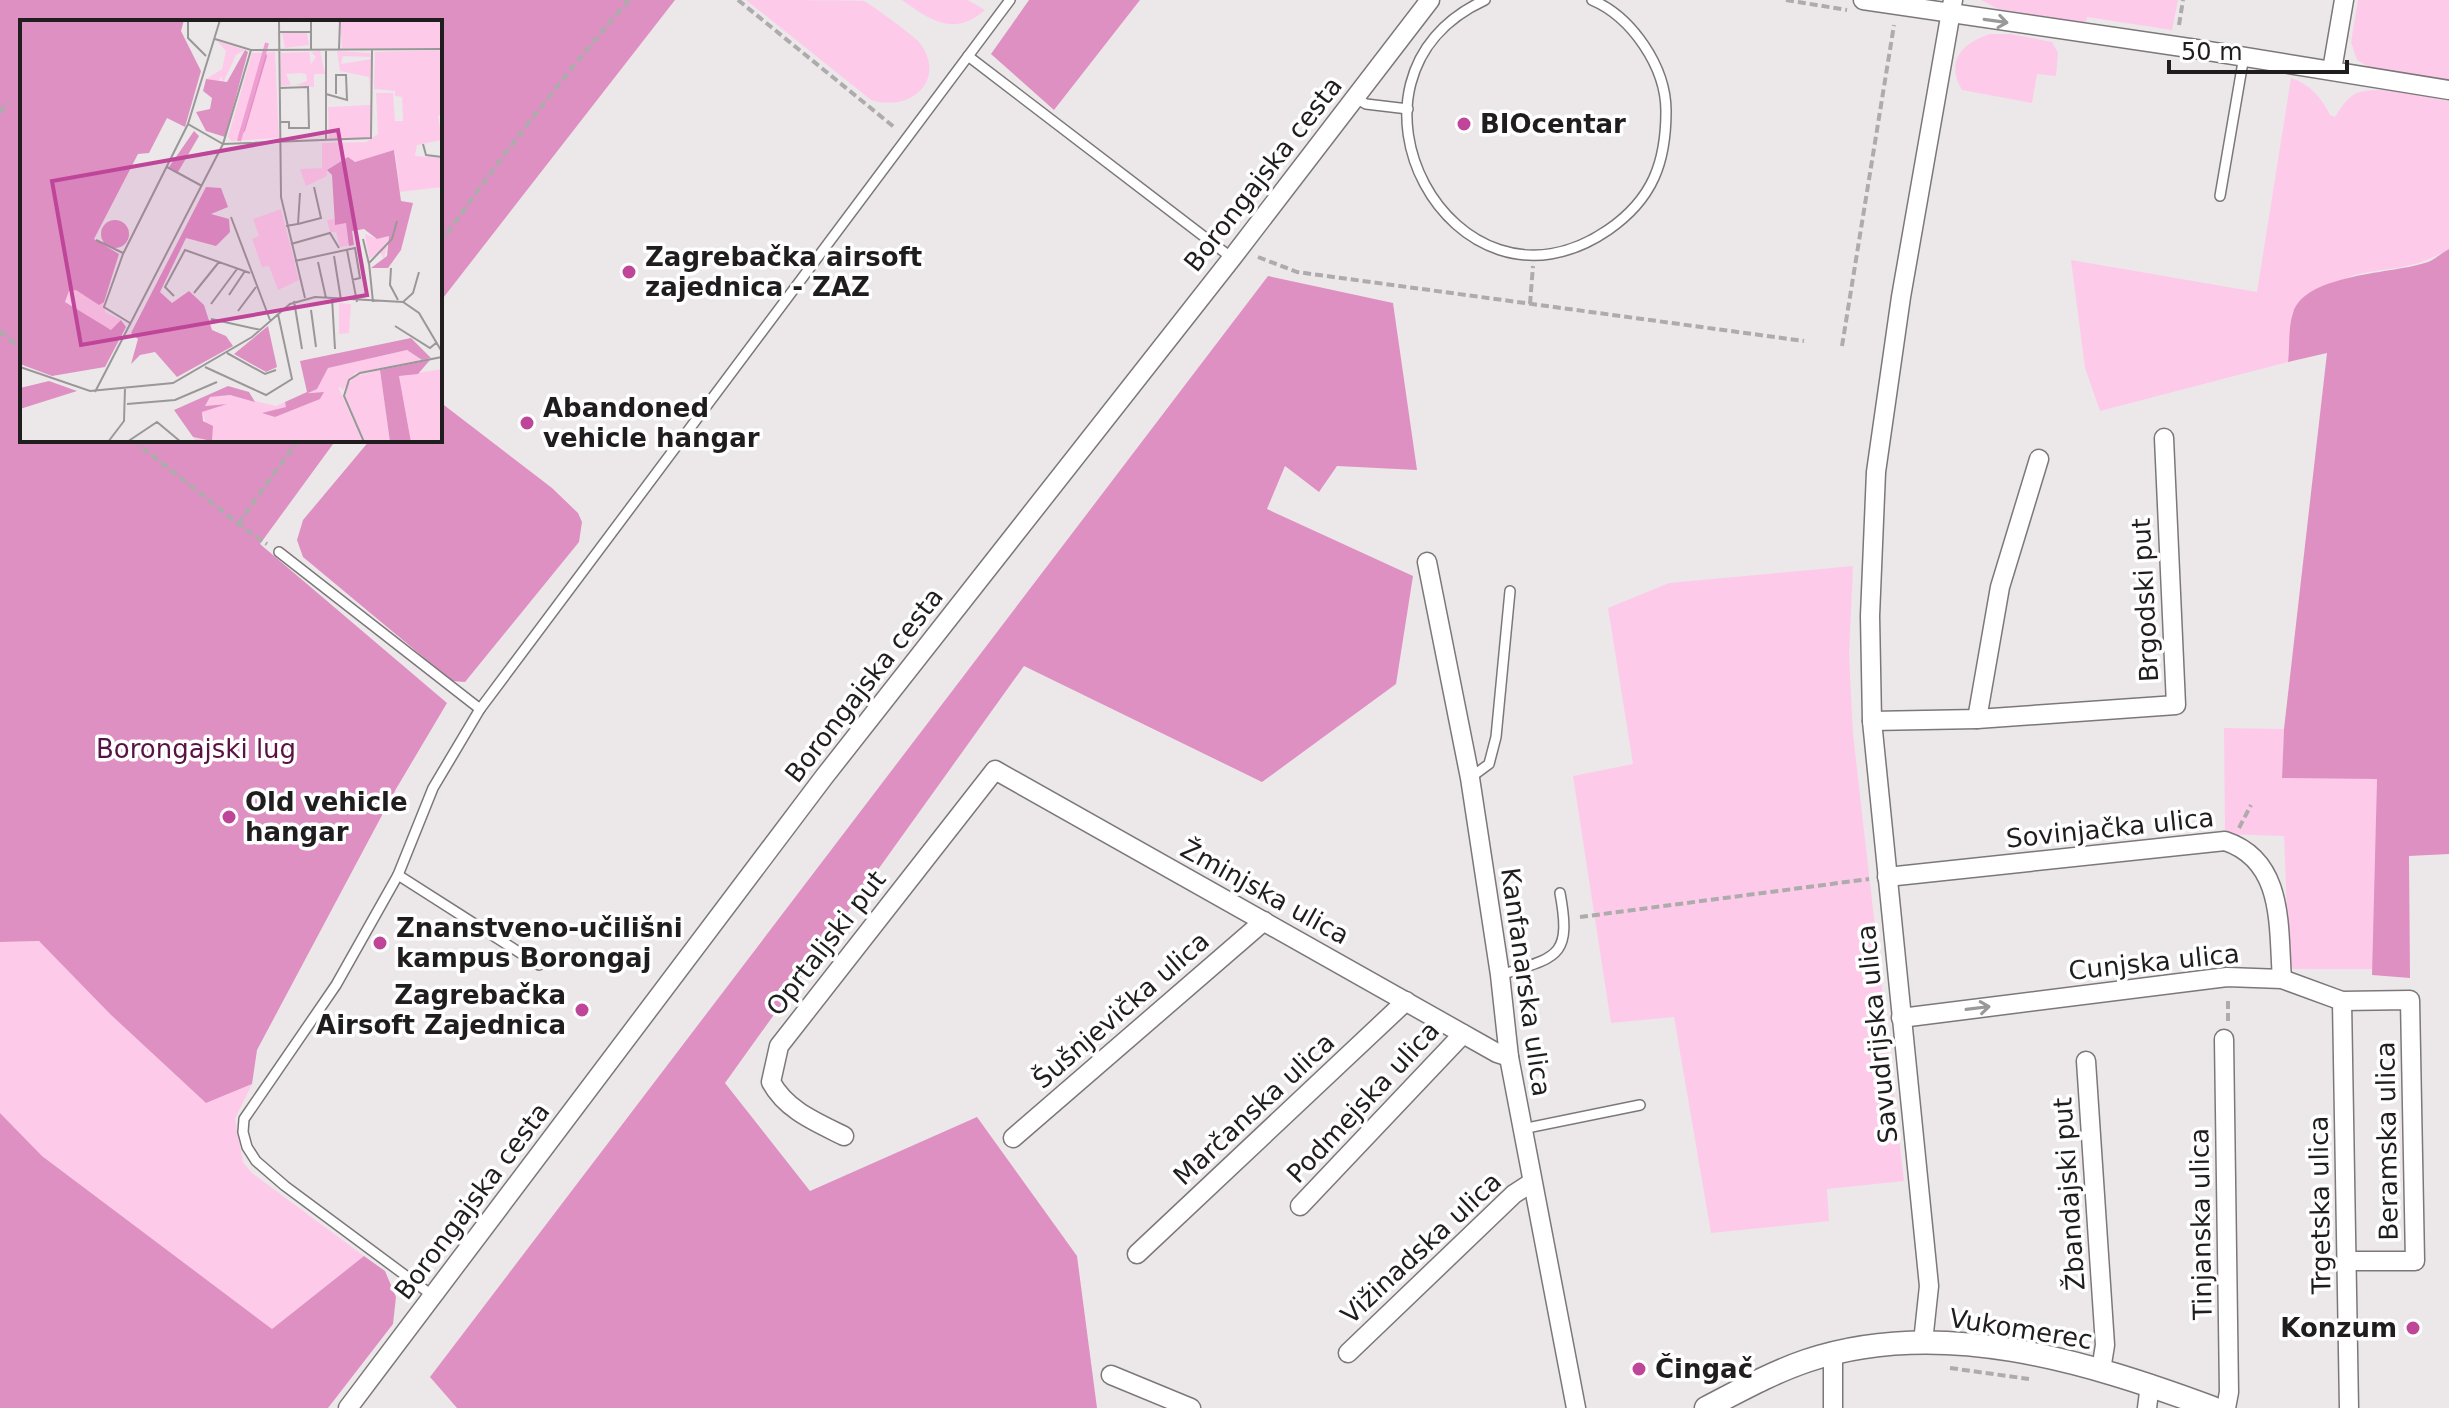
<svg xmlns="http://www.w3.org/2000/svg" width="2449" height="1408" viewBox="0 0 2449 1408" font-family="'DejaVu Sans',sans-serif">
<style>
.green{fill:#fdcbe9}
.forest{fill:#df90c2}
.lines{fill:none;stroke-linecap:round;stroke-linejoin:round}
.service-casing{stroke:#7c787a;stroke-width:12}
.minor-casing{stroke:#7c787a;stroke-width:21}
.tertiary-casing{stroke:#7c787a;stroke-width:25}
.path{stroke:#aeabac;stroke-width:4;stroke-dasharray:8 4;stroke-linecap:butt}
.service{stroke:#fff;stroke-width:9}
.minor{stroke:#fff;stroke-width:18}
.tertiary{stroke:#fff;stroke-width:22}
.oneway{stroke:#9a999a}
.poi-dot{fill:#be4598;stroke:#fff;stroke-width:3}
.labels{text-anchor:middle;stroke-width:7;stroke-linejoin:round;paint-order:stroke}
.poi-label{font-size:26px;font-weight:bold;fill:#1f1d1e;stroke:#fff;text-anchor:start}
.street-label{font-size:26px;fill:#1f1d1e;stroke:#fff}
.park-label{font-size:26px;fill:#581244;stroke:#fff}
.inset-river{fill:none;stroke:#ee9ed0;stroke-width:4}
.inset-road{fill:none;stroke:#9a9798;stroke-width:2}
.view{fill:#be4598;fill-opacity:0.15;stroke:#be4598;stroke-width:4}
.inset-edge{fill:none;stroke:#1f1d1e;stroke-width:4}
</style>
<rect width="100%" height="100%" fill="#ece8ea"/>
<!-- green -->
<g class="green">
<path d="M 746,0 C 765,0 852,0 864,1 C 872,5 914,36 919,42 C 948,79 911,113 871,100 Z"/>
<path d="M 902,0 L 968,0 L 985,10 C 954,37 931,21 902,0 Z"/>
<polygon points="1981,0 2178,0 2172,30 2087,17 2086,23 1998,9"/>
<polygon points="2358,0 2449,0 2449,80 2369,67 2357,60 2351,42"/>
<path d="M 1990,34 L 2011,34 L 2052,42 L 2058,53 L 2056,76 L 2037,74 L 2032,103 L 1962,90 C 1945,61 1962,43 1990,34 Z"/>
<path d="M 2291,78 C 2310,84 2322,98 2330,115 L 2335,117 C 2341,108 2347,97 2357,93 C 2379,84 2426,97 2449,101 L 2449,249 C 2416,269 2394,267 2359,274 C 2340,278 2310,301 2293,311 L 2288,362 L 2100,411 L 2085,368 L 2071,260 L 2257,292 Z"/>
<polygon points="1853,566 1849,655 1853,734 1904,1181 1827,1189 1829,1221 1711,1233 1674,1017 1611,1023 1573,776 1633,764 1608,608 1669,583"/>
<polygon points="2224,728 2284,729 2282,778 2377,778 2375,969 2293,969 2289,965 2284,836 2225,834"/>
<polygon points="39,941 110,1014 206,1103 252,1084 235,1119 243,1162 252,1173 364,1256 272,1329 42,1156 0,1113 0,942"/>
</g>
<!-- forest -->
<g class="forest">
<polygon points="0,0 675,0 440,302 440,22 22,22 22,440 336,440 260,544 447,703 396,789 257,1050 252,1084 206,1103 110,1014 39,941 0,942"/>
<polygon points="1029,0 1140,0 1054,110 991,54"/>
<path d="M 2449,249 L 2449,854 L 2409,856 L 2410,978 L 2372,975 L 2377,779 L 2282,778 L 2284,729 L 2327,353 L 2288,362 C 2290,347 2288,327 2293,313 C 2305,273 2395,274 2428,262 C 2435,259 2442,253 2449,249 Z"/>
<polygon points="1268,276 1393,303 1417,470 1337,466 1319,492 1285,466 1267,509 1413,576 1396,684 1262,782 1024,666 725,1083 810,1191 977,1117 1077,1256 1097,1408 457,1408 430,1377"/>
<polygon points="440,402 552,488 578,513 582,522 579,542 465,682 452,681 303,557 297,540 303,520 370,440 440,440"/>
<polygon points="0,1113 42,1156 272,1329 364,1256 385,1271 396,1297 393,1324 328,1408 0,1408"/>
</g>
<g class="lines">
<defs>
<g id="service">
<path d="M 1485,0 C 1315,78 1453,336 1608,230 C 1653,199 1666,162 1666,111 C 1666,67 1632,17 1592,0"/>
<polyline points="968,56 1232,258"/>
<polyline points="1355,98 1366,104 1408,109"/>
<polyline points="2220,196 2244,56"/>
<polyline points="279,552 480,709"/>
<polyline points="1470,778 1489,764 1496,737 1510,591"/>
<polyline points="398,875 539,965"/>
<path d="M 1500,975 C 1557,957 1572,958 1560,893"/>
<polyline points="1522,1129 1640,1105"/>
<polyline points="433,1296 285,1186 256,1161 247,1147 243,1132 244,1119 336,985 398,875 433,788 480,709 1010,0"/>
</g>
<g id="minor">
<polyline points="1863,0 2196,49 2449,90"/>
<polyline points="2332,70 2344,0"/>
<polyline points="1427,562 1470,778 1500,975 1509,1057 1576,1408"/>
<polyline points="1977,719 2176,705 2164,438"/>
<polyline points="1872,721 1977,719 2000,587 2039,459"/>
<path d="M 1887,877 L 2225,841 C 2285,861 2278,927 2282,979"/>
<polyline points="2342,1001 2349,1408"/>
<polyline points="1901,1018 2227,977 2282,979 2342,1001 2410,1000 2415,1261 2347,1261"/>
<polyline points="2224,1039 2229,1392 2226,1408"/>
<polyline points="2086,1061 2105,1345 2101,1370"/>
<path d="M 844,1136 C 816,1122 786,1110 771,1082 L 779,1046 L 995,770 L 1497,1053 L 1509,1057"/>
<polyline points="1013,1138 1264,921"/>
<polyline points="1300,1206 1463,1034"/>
<polyline points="1137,1254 1406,1001"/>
<polyline points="1923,1342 1929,1286 1872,721 1870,616 1876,472 1901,297 1953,0"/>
<polyline points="1348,1353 1514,1194 1531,1183"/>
<polyline points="1833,1354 1833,1408"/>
<polyline points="1111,1375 1191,1408"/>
<polyline points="348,1408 824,777 1232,258 1430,0"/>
<polyline points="2147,1408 2150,1384"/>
</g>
<path id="tertiary" d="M 1706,1408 C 1739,1391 1771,1373 1806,1361 C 1940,1316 2086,1361 2213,1408"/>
</defs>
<!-- service casing -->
<use href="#service" class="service-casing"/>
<!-- minor casing -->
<use href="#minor" class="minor-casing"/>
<!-- tertiary casing -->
<use href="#tertiary" class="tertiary-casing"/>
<!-- path -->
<g class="path">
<polyline points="738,0 894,127"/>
<polyline points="1786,0 1847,10"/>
<polyline points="2179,25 2183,0"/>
<polyline points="0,113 8,101"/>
<path d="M 440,243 C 500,159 561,78 629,0"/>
<polyline points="1258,257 1297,272 1804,341"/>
<polyline points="1530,304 1533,266"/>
<polyline points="0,331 22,350"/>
<polyline points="1842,346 1894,25"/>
<polyline points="133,440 245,529 267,544"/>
<polyline points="238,524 298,440"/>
<polyline points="2239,828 2251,805"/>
<polyline points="1580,917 1869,879"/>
<polyline points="2228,1021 2228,998"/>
<polyline points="1950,1368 2029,1379"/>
</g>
<!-- service -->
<use href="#service" class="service"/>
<!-- minor -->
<use href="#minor" class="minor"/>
<!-- tertiary -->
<use href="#tertiary" class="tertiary"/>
</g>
<!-- one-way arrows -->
<defs><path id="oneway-shaft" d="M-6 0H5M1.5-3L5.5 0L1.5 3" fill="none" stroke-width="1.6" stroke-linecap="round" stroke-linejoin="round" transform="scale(2)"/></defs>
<g class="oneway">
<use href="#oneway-shaft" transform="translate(1996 21) rotate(8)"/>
<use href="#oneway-shaft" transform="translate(1978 1008) rotate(-7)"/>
</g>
<!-- markers -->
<g class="poi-dot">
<circle cx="1464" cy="124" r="8"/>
<circle cx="629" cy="272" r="8"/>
<circle cx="527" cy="423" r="8"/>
<circle cx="229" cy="817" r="8"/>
<circle cx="380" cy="943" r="8"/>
<circle cx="582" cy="1010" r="8"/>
<circle cx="2413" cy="1328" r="8"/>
<circle cx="1639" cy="1369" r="8"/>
</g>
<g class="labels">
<!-- poi labels -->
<g class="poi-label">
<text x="1480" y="133">BIOcentar</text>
<text x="645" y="266">Zagrebačka airsoft<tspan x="645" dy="30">zajednica - ZAZ</tspan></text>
<text x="543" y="417">Abandoned<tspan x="543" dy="30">vehicle hangar</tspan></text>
<text x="245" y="811">Old vehicle<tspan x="245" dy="30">hangar</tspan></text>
<text x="396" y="937">Znanstveno-učilišni<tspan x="396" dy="30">kampus Borongaj</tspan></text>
<text x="566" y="1004" text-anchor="end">Zagrebačka<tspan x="566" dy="30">Airsoft Zajednica</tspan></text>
<text x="2397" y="1337" text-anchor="end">Konzum</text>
<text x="1655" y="1378">Čingač</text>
</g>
<!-- street labels -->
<g class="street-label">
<text transform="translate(1263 174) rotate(-52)" y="9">Borongajska cesta</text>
<text transform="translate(2145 600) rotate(-93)" y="9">Brgodski put</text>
<text transform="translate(864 685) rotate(-52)" y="9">Borongajska cesta</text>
<text transform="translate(2110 828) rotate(-6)" y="9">Sovinjačka ulica</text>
<text transform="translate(1265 892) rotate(29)" y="9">Žminjska ulica</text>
<text transform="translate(826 943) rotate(-52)" y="9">Oprtaljski put</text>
<text transform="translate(2154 962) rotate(-6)" y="9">Cunjska ulica</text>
<text transform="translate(1526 982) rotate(82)" y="9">Kanfanarska ulica</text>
<text transform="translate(1121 1010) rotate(-41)" y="9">Šušnjevička ulica</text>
<text transform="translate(1877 1034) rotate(-96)" y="9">Savudrijska ulica</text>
<text transform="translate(1363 1102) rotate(-47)" y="9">Podmejska ulica</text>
<text transform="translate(1254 1109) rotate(-43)" y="9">Marčanska ulica</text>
<text transform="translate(2387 1141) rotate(-91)" y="9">Beramska ulica</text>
<text transform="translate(2069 1194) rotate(-94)" y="9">Žbandajski put</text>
<text transform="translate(472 1201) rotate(-53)" y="9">Borongajska cesta</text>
<text transform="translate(2320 1205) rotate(-91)" y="9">Trgetska ulica</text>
<text transform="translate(2201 1224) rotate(-91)" y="9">Tinjanska ulica</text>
<text transform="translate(1421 1248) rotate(-43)" y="9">Vižinadska ulica</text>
<text transform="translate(2021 1329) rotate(9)" y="9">Vukomerec</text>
</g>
<!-- park labels -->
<g class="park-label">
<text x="196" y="758">Borongajski lug</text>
</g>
</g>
<!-- overview -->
<g transform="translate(20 20)">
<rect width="422" height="422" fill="#ece8ea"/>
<path d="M 320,0 L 422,0 L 422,28 L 322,28 ZM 262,13 L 287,13 L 289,25 L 265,28 ZM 197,21 L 225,30 L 216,35 L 203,63 L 201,56 L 199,62 L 186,59 L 202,49 L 206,31 ZM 422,30 L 422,93 L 418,96 L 422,120 L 397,125 L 395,136 L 422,138 L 422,167 L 380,172 L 375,131 L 335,142 L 325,139 L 307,150 L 307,156 L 286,166 L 280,149 L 302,148 L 302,123 L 346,122 L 358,114 L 356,73 L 373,73 L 375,101 L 383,101 L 382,77 L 375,76 L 375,71 L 354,69 L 355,32 ZM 300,31 L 305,54 L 294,54 L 294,67 L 276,65 L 287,61 L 286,54 L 280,53 L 266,54 L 271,65 L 261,66 L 261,33 L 289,32 L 291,44 L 296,37 L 291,32 ZM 317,31 L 350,33 L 351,37 L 323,36 L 321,44 L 351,39 L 350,69 L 349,57 L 320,51 ZM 255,32 L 259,118 L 211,121 L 208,117 L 232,33 ZM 351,85 L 350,117 L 309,119 L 308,87 ZM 261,189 L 279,260 L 258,270 L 249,246 L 242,247 L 232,219 L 239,216 L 233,199 ZM 314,199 L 315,204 L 326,203 L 330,225 L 320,227 L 316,212 L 310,212 L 307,200 ZM 345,214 L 357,219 L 369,216 L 364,239 L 360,232 L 349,239 ZM 56,270 L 84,282 L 85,292 L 101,300 L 92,310 L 61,295 L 45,282 L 49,271 ZM 319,283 L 331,284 L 329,313 L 319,314 ZM 387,330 L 402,340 L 335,353 L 323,370 L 318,366 L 342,421 L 177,422 L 173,417 L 192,420 L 182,392 L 205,384 L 185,386 L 190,377 L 210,375 L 256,386 L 265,382 L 267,387 L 255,391 L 255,397 L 303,372 L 288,372 L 297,369 L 307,348 ZM 422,349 L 422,422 L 391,422 L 379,356 ZM 360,350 L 370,422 L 345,422 L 325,379 L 328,364 L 336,356 Z" fill="#fdcbe9"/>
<path d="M 0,0 L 164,0 L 161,11 L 181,51 L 165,107 L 147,98 L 129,133 L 118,134 L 74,219 L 99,234 L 84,282 L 79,285 L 56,270 L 49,271 L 45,282 L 91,310 L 101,300 L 106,307 L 85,347 L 32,356 L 0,344 ZM 225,30 L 228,32 L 205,117 L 186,111 L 176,92 L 190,89 L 192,78 L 183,71 L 186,59 L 207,62 ZM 245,31 L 247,36 L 225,111 L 218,117 ZM 174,111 L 179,116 L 158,152 L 149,147 ZM 374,130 L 381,181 L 393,183 L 381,230 L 368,248 L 351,248 L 367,236 L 369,216 L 357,219 L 344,209 L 332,211 L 334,225 L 329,226 L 326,203 L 315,205 L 312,155 L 307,150 L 328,137 L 335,142 ZM 186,167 L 201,168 L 208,187 L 191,194 L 209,199 L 210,212 L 196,226 L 166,218 L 140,272 L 152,283 L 169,271 L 184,285 L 192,310 L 206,316 L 213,326 L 157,357 L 135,332 L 120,335 L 111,344 L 118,319 L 111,313 ZM81 214a14 14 0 1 1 28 0a14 14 0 1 1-28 0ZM 248,306 L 257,347 L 246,352 L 214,334 ZM 391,318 L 411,338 L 402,340 L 387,330 L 308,348 L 297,369 L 288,373 L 304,372 L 300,379 L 255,397 L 242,393 L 266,387 L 265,382 L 287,372 L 280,341 ZM 410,340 L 398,354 L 379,356 L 391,422 L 370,422 L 360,350 ZM 29,361 L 57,371 L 0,389 L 0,368 ZM 208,366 L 229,372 L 235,382 L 210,375 L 190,377 L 185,386 L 207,384 L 182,392 L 183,401 L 193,406 L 192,421 L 173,417 L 154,390 Z" fill="#df90c2"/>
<path class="inset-river" d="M 219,121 L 247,23"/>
<path class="inset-road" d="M 168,0 L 168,18 L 186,36M 200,0 L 168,104 L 203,124M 259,0 L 261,177 L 285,278M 291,1 L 320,1M 259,12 L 291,12M 195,19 L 231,30 L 422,29M 291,30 L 291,0M 319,30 L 320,0M 306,31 L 306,121M 260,68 L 288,67 L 289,108 L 269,108 L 269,102 L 260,102M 306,74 L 327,80 L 326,55 L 316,55 L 316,74M 203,124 L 351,118 L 352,29M 403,124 L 406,135 L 422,137M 147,147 L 182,166M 211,197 L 250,300M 278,204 L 301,198 L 294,167M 266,206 L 278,204 L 280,173M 343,219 L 349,244M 76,220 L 103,233M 271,224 L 310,213 L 319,228M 327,230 L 337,282M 314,236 L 321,280M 275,241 L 335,228 L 340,258 L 332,260M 298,242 L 306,278M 371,248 L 370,265 L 378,280M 174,273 L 199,242M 209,275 L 225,251M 154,276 L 145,267 L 165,230 L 230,253M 312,278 L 315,329M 274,281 L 282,329M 353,282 L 349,243 L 372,219 L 377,201M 383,282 L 393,273 L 399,252M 191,284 L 217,249M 291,290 L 296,327M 218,291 L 236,267M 191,299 L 241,310M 110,303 L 84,287 L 103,234 L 168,104M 375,306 L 410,328 L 416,323M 207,333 L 245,354 L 256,350M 0,347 L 70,371 L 153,363 L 232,317 L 270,284 L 295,277 L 383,282 L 399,293 L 422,332M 185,347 L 246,375 L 272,359 L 258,294M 75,372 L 203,124 L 231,30M 107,384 L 155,380 L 197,362M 88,422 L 104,401 L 105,368M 107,422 L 137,402 L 161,422M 344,422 L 324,376 L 329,360 L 340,353 L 422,337"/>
<path class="view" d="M 318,110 L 347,275 L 61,325 L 32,161 Z"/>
<rect width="422" height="422" class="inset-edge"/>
</g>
<!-- scale -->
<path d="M2169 60v12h178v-12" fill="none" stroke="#1f1d1e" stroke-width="4"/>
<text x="2181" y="60" font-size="24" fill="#1f1d1e" stroke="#ffffff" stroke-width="6" paint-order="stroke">50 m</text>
</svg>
